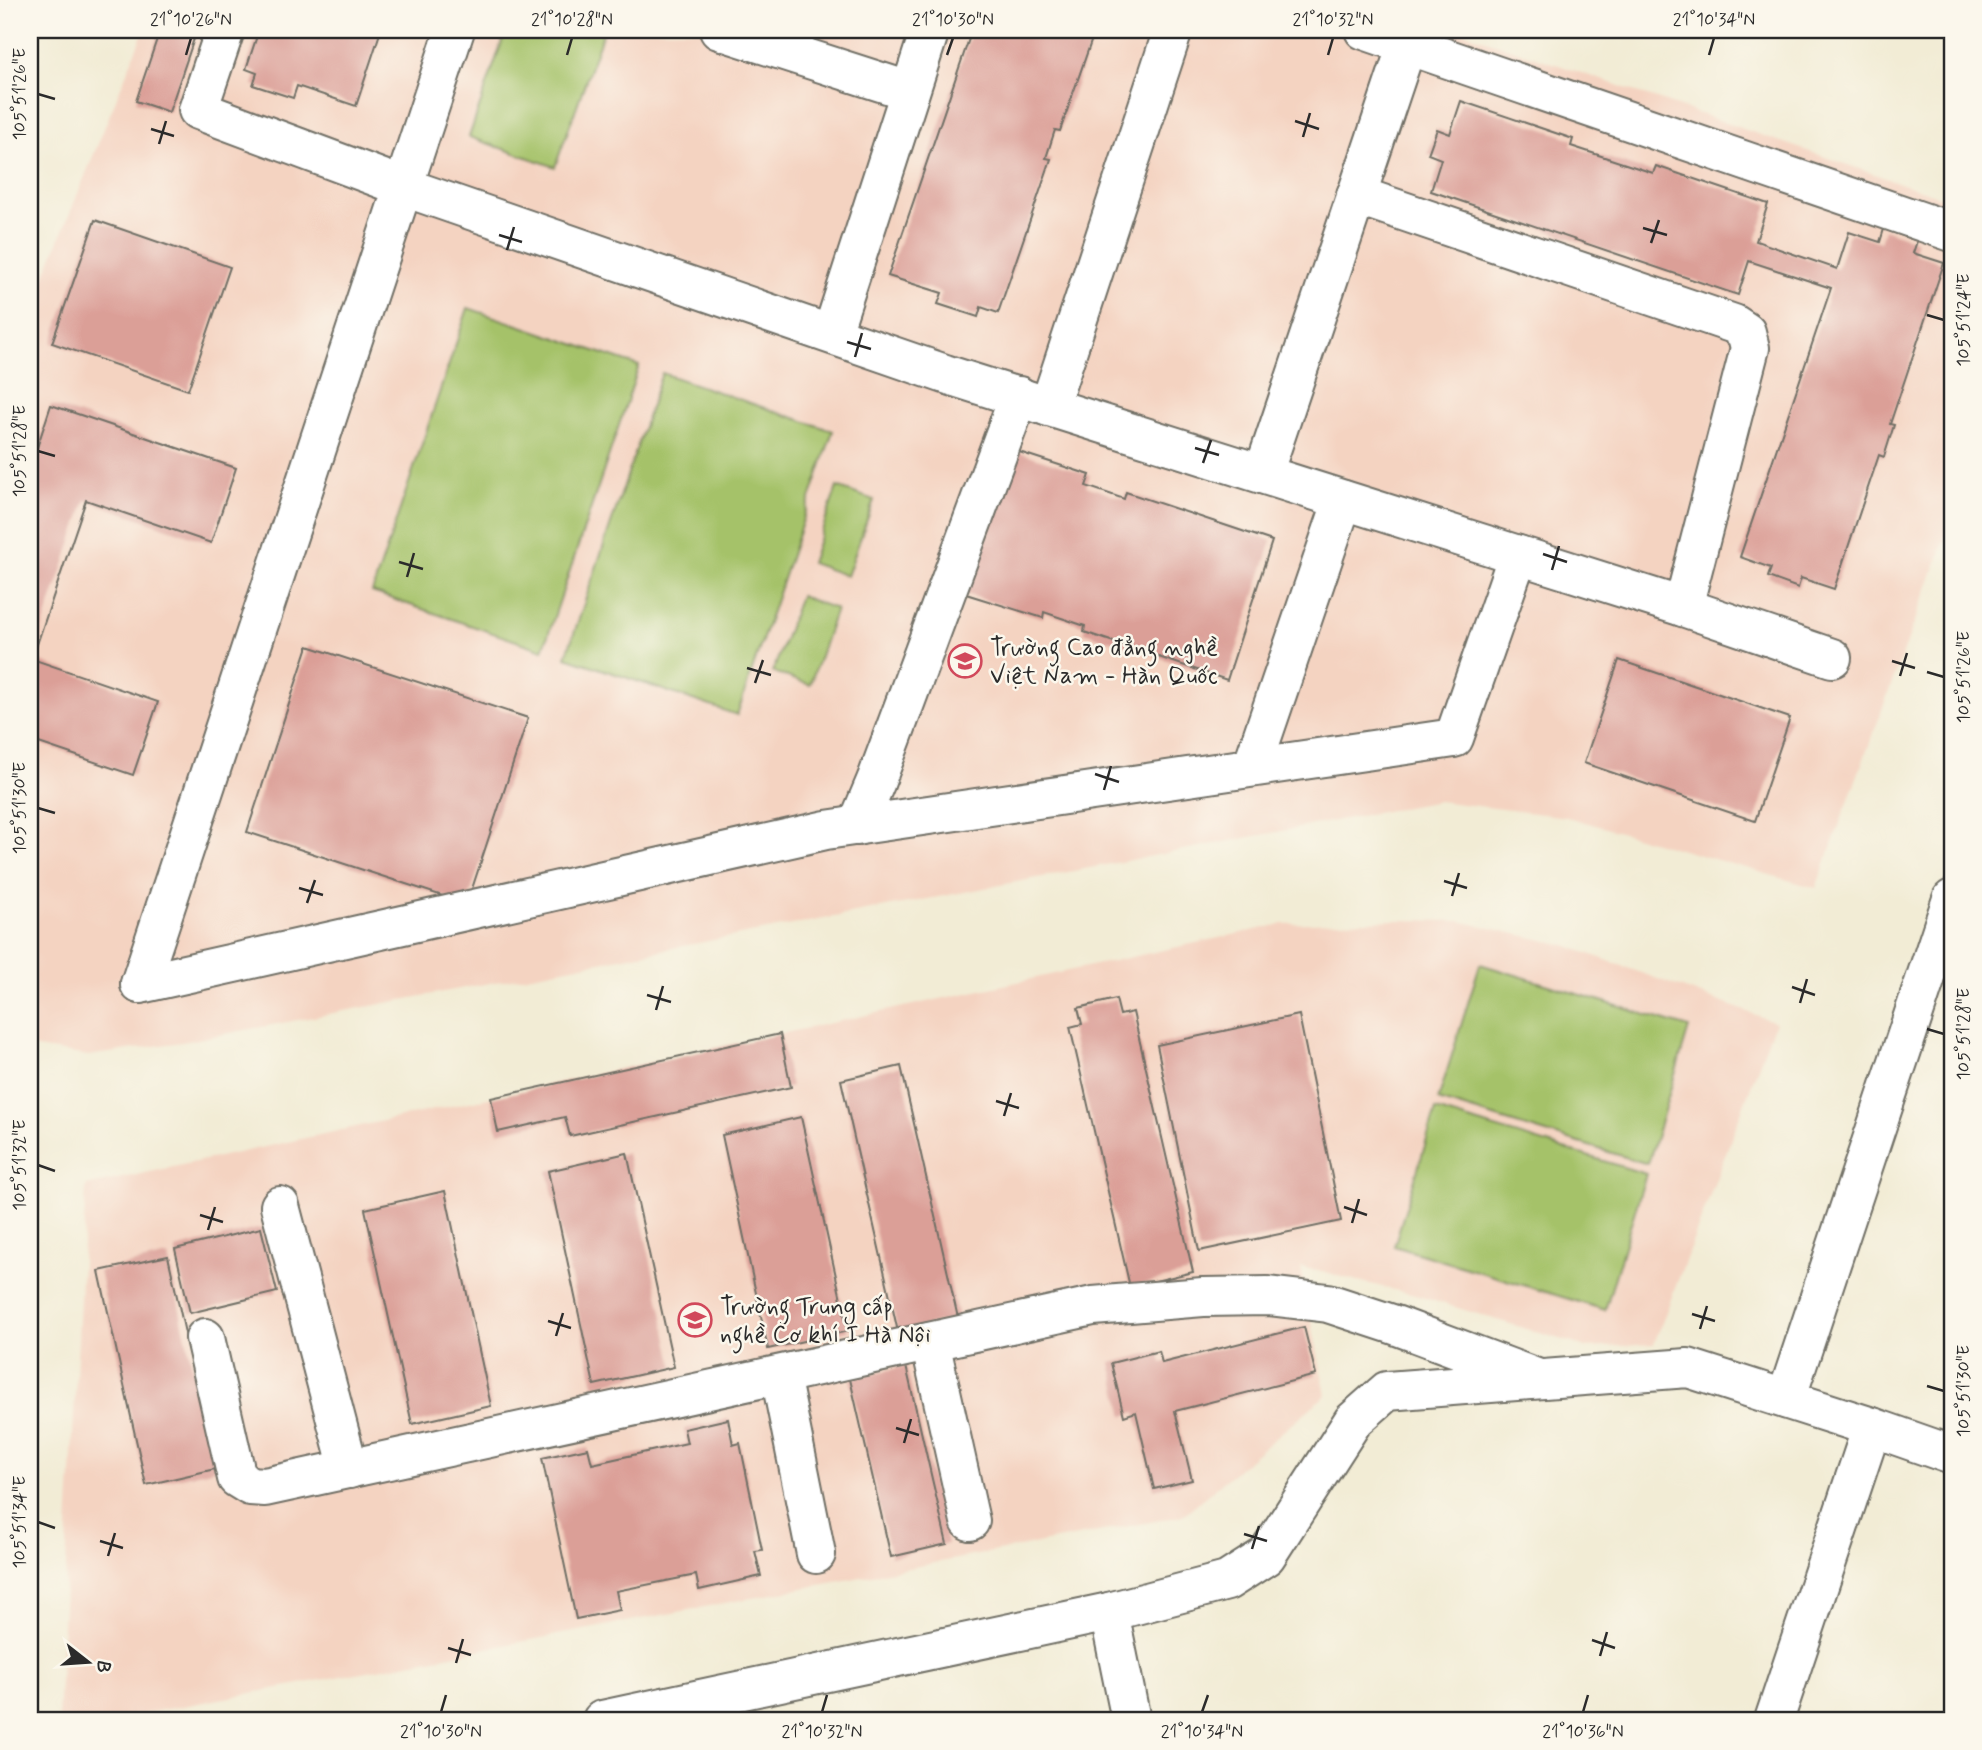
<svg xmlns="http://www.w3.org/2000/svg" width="1982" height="1750" viewBox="0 0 1982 1750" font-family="Mynerve,sans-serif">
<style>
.built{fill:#f4d3c1}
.green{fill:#a5c269;stroke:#68764a;stroke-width:2}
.building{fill:#db9f97}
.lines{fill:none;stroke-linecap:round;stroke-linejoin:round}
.minor-casing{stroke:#716f66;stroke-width:42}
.minor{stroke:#fff;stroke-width:38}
.ticks{fill:none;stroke:#2b2b2b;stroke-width:2.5}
.labels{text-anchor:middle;stroke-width:5;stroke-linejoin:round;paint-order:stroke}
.poi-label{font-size:24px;fill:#2b2b2b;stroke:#fbf7ec;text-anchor:start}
.neatline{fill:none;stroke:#2b2b2b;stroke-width:2.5}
.ticks-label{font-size:18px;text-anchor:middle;fill:#2b2b2b}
</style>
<rect width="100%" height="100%" fill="#fbf7ec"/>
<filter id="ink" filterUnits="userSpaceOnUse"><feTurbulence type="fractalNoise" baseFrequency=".0143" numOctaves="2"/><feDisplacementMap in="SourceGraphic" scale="14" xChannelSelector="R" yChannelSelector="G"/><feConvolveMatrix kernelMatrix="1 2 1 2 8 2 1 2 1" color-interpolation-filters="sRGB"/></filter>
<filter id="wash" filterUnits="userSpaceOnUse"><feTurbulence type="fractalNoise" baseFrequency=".00686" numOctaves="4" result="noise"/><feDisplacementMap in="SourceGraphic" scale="28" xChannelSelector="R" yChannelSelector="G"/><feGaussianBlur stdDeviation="1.57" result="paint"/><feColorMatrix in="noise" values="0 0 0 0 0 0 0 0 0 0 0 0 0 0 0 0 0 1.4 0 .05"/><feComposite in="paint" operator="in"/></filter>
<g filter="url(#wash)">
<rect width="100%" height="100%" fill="#f2ecd5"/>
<!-- built -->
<g class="built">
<polygon points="144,30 1457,30 1952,201 1952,521 1816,888 1567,817 1438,801 188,1041 89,1056 30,1047 30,312"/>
<polygon points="1396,920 1459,921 1565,945 1775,1022 1654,1344 1589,1348 1415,1295 1301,1267 1326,1395 1182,1516 110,1720 58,1720 86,1186 1283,924"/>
</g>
<!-- green -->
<g class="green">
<polygon points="506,30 604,30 555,167 469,137"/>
<polygon points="468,308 639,366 543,650 372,592"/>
<polygon points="662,373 833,431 737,715 566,657"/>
<polygon points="837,487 874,500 847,576 811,563"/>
<polygon points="800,596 836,609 810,685 773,672"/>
<polygon points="1480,964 1689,1028 1648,1164 1438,1100"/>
<polygon points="1436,1110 1646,1174 1605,1310 1394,1246"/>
</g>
<g id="blocks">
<!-- building -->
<g class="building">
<polygon points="160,30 197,30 169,112 136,101"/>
<polygon points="259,30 381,30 356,106 297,86 293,98 253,85 257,73 246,69"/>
<polygon points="972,30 1095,30 1060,131 1055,130 1046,158 1051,159 998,313 981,307 978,317 938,304 942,293 888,276"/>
<polygon points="1461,101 1573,139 1571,146 1653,173 1656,166 1768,204 1756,241 1837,269 1849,232 1880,242 1884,229 1917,241 1913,253 1944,263 1890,424 1894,425 1884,457 1879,455 1834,589 1801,578 1798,588 1768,577 1771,568 1740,557 1831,288 1749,261 1738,295 1431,191 1441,159 1428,154 1437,129 1450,134"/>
<polygon points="95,220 230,267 188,390 52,343"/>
<polygon points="51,405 236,468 211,543 86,500 32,659 158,702 133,775 30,740 30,469"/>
<polygon points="1013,450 1090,475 1086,486 1124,499 1126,492 1272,541 1227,680 1084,632 1085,626 1044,612 1043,618 966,594"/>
<polygon points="308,646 528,718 467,904 247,832"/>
<polygon points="1619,660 1790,718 1755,821 1584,763"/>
<polygon points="1116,999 1120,1015 1133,1012 1193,1272 1130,1287 1070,1027 1082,1024 1078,1008"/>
<polygon points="1299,1015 1341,1221 1199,1251 1157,1045"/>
<polygon points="780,1034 791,1087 570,1136 565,1117 498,1132 491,1098"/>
<polygon points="901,1066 958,1318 898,1332 841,1080"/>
<polygon points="801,1117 848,1331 768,1349 722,1135"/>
<polygon points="627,1153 674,1367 594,1385 548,1171"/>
<polygon points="445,1191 491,1406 412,1424 365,1209"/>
<polygon points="261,1228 277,1292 190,1313 175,1249"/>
<polygon points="168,1256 215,1469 146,1485 99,1271"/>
<polygon points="1304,1327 1316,1375 1175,1411 1192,1480 1154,1489 1136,1412 1124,1416 1111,1363 1159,1351 1162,1363"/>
<polygon points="906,1366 947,1544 891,1557 850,1379"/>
<polygon points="728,1419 733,1445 740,1443 762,1550 755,1551 761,1576 699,1590 696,1575 616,1591 620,1610 576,1619 542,1458 588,1448 592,1464 687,1443 684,1429"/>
</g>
</g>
</g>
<g filter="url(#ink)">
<use href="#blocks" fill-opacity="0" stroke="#716f66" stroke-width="2"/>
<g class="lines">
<defs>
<g id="minor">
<polyline points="225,30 198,110 404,187 945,374 1683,607 1832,658"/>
<polyline points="719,30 909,91"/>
<polyline points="1364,30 1952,232"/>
<polyline points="1356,195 1734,324 1746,332 1750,348 1683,607"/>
<polyline points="832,333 930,30"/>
<polyline points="1049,407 1173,30"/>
<polyline points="1263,474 1407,45"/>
<polyline points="1252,767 1343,500"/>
<polyline points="857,826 876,781 1019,396"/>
<polyline points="140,984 826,830 1454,738 1518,555"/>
<polyline points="140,984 455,30"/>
<polyline points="280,1206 349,1469"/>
<polyline points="205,1338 237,1478 250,1486 265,1487 1093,1306 1203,1297 1268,1296 1328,1303 1395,1325 1539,1379"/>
<polyline points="930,1342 970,1521"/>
<polyline points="780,1375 816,1554"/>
<polyline points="1786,1399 1952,899"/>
<polyline points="1109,1612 1131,1720"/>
<polyline points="602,1720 1109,1612 1227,1581 1266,1556 1353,1421 1387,1391 1688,1368 1872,1427 1952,1455"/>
<polyline points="1774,1720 1872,1427"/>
</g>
</defs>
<!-- minor casing -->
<use href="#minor" class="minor-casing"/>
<!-- minor -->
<use href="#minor" class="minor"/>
</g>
</g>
<!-- ticks -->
<path class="ticks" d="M 186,55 L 191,38M 567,55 L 572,38M 947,55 L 953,38M 1328,55 L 1333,38M 1709,55 L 1714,38M 38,94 L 55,99M 1295,121 L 1319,129M 151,129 L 174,136M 1303,137 L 1310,113M 159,144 L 166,121M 1643,228 L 1667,235M 499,235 L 522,242M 1651,243 L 1659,220M 507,250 L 514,227M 1927,315 L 1944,320M 847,342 L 871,349M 855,357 L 862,333M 1195,448 L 1219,455M 38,451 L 55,456M 1203,463 L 1211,440M 1543,554 L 1567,562M 399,562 L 423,569M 1552,570 L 1559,546M 407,577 L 414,553M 1892,661 L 1915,668M 747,668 L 771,675M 1927,672 L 1944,677M 1900,676 L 1907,653M 755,683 L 763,660M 1095,774 L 1119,782M 1104,790 L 1111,766M 38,808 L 55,813M 1444,881 L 1467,888M 299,888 L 323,895M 1452,896 L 1459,873M 307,903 L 315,880M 1792,987 L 1815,995M 647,995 L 671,1002M 1800,1003 L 1807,979M 656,1010 L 663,986M 1927,1029 L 1944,1034M 996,1101 L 1019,1108M 1004,1116 L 1011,1093M 38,1165 L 55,1171M 1344,1207 L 1367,1215M 200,1215 L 223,1222M 1352,1223 L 1359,1199M 208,1230 L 215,1207M 1692,1314 L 1715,1321M 548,1321 L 571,1328M 1700,1329 L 1707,1306M 556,1336 L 563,1313M 1927,1386 L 1944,1391M 896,1428 L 919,1435M 904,1443 L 911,1419M 38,1522 L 55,1528M 1244,1534 L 1267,1541M 100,1541 L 123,1548M 1252,1549 L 1259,1526M 108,1556 L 115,1533M 1592,1640 L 1615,1648M 448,1648 L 471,1655M 1600,1656 L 1607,1632M 456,1663 L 463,1639M 441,1712 L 446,1695M 822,1712 L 827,1695M 1202,1712 L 1208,1695M 1583,1712 L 1588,1695"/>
<!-- icons -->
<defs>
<symbol id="university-ring" viewBox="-11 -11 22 22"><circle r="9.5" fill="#fbf7ec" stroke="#d1495b" stroke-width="1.5"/><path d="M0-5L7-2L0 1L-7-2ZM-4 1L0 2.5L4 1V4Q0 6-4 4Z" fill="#d1495b"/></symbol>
<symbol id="school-ring" viewBox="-11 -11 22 22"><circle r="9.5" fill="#fbf7ec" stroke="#d1495b" stroke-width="1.5"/><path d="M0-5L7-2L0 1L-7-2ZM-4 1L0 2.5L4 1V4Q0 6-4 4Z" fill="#d1495b"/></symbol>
</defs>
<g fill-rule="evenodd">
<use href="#university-ring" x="946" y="642" width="38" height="38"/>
<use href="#school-ring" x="676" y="1301" width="38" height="38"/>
</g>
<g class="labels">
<!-- poi labels -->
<g class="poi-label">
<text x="990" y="655">Trường Cao đẳng nghề<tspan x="990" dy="28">Việt Nam - Hàn Quốc</tspan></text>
<text x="720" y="1314">Trường Trung cấp<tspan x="720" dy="28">nghề Cơ khí I Hà Nội</tspan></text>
</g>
</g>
<!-- margin -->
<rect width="1982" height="1750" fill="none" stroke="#fbf7ec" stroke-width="77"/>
<!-- north arrow -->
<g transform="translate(88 1662) rotate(107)" stroke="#fbf7ec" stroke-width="5" paint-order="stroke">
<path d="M0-5L12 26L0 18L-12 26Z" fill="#2b2b2b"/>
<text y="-10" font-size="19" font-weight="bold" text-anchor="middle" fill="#2b2b2b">B</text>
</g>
<rect x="38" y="38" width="1906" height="1674" class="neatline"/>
<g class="ticks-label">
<text x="191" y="25">21°10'26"N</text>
<text x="572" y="25">21°10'28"N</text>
<text x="953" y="25">21°10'30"N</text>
<text x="1333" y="25">21°10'32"N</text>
<text x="1714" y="25">21°10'34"N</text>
<text transform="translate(19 94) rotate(-90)" y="6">105°51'26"E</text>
<text transform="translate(1963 320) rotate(-90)" y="6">105°51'24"E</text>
<text transform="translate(19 451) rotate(-90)" y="6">105°51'28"E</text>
<text transform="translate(1963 677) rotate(-90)" y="6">105°51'26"E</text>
<text transform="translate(19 808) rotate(-90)" y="6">105°51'30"E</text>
<text transform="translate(1963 1034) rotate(-90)" y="6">105°51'28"E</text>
<text transform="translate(19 1165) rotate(-90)" y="6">105°51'32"E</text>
<text transform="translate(1963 1391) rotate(-90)" y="6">105°51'30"E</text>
<text transform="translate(19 1522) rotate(-90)" y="6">105°51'34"E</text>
<text x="441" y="1737">21°10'30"N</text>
<text x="822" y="1737">21°10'32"N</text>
<text x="1202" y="1737">21°10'34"N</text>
<text x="1583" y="1737">21°10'36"N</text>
</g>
</svg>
